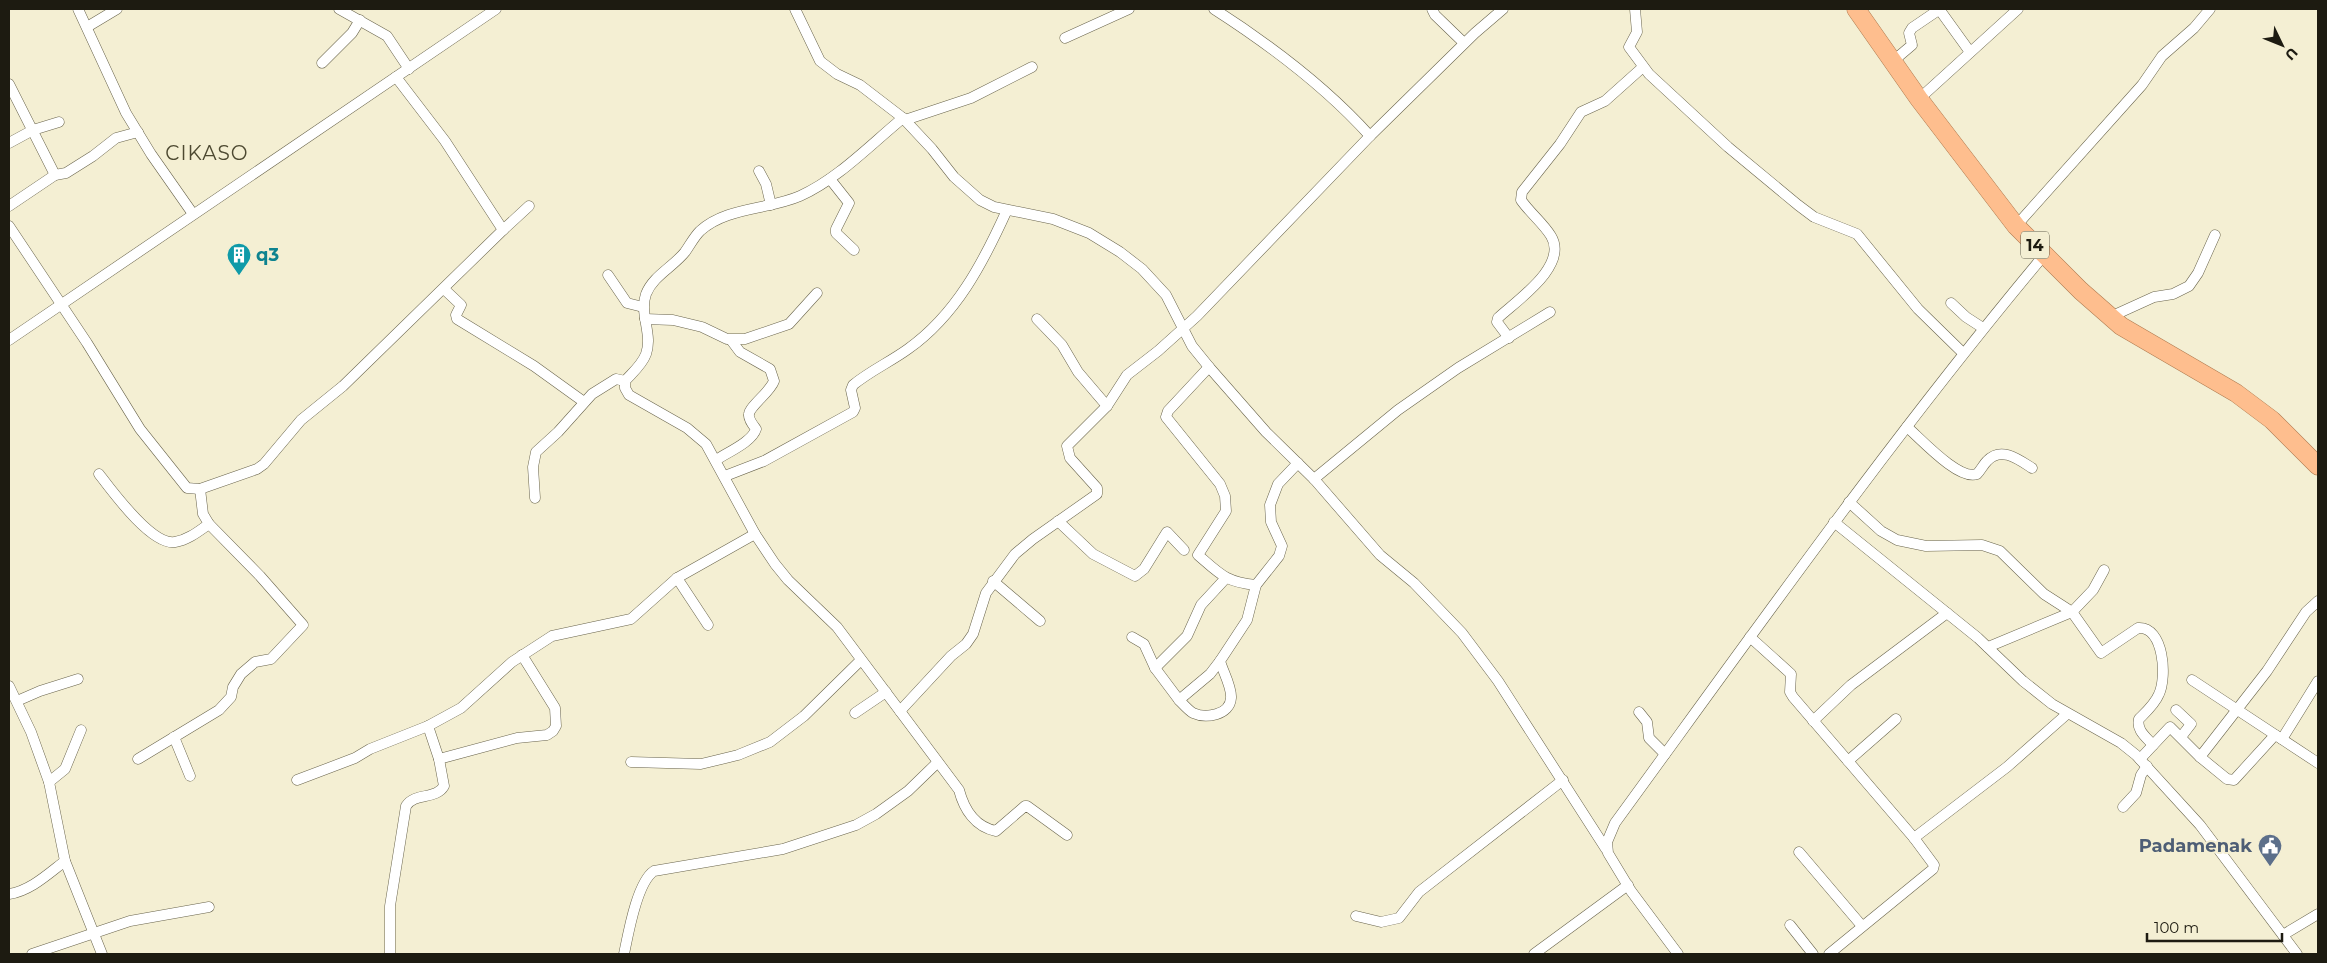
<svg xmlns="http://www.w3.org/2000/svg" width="2327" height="963" viewBox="0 0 2327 963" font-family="Montserrat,sans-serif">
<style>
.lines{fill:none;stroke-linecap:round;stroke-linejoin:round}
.minor-casing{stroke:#69644c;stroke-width:11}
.trunk-casing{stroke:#af7b50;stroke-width:19}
.minor{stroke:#fff;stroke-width:10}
.trunk{stroke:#febe8e;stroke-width:18}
.labels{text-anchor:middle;stroke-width:4;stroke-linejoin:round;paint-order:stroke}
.shield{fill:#f4efd3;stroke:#5e5b4b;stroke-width:1}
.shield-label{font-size:16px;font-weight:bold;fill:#1d1b11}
.culture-label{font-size:18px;font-weight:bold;fill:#0d838f;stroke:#f4efd3;text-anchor:start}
.service-label{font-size:18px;font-weight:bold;fill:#4e5e75;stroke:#f4efd3;text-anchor:end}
.quarter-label{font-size:20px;letter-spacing:1px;fill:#4d4931;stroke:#f4efd3}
</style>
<rect width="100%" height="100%" fill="#f4efd3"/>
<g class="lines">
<defs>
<g id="minor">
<polyline points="78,9 126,113 151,154 193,214"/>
<polyline points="339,9 387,36 409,69"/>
<polyline points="795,9 820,61 837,74 860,85 903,118 932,149 954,177 980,200 994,207 1053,219 1089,233 1120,252 1142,269 1166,295 1192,346 1209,367 1266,432 1314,479 1380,555 1414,583 1462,633 1498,681 1606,849"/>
<path d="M 1214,9 C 1270,45 1325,86 1370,136"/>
<polyline points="1432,9 1435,15 1464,43"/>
<polyline points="1635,9 1637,32 1629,47 1649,74 1728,147 1798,205 1814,217 1857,234 1918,309 1963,353"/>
<polyline points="1939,9 1970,52"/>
<polyline points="87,27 117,9"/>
<polyline points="1065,38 1129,9"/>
<polyline points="1892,62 1912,45 1909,33 1912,28 1940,9"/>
<polyline points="322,63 352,33 360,20"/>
<polyline points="9,84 55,175"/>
<polyline points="1919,99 2018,9"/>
<path d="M 903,118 C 871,144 838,179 800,196 C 768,210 726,207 700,231 C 694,237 690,245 685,252 C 673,267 653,276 646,294 C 639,314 653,334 646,354 C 642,365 632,373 625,381 L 625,388 L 629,395 L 687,428 L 706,444 L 755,534 L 775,564 L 788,580 L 837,627 L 959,790 C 964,809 975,827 996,831 L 1025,806 L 1027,806 L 1067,835"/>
<polyline points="905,120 971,98 1032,67"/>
<polyline points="9,143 33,130 59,122"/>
<polyline points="759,171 766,184 771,205"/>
<polyline points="830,179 849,203 836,229 836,233 854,250"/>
<polyline points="9,206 55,175 66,173 93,156 116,138 138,132"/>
<polyline points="9,226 87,343 140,429 187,488 200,489 257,469 264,464 301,420 343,386 503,230 445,141 396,77"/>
<polyline points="2016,226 2142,85 2162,56 2194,28 2210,9"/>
<polyline points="503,230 529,206"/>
<polyline points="608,275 627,303 643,307"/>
<polyline points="444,289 461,305 456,315 457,319 534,366 584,402"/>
<polyline points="1951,303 1966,317 1983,328"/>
<polyline points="2110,317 2154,297 2173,294 2189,286 2198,273 2215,235"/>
<polyline points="645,319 673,320 702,327 727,339 745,339 789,324 817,293"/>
<polyline points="1037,319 1062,345 1078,372 1107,406"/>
<path d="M 1509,338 L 1497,322 L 1498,318 C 1516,301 1569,266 1551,236 C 1543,223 1530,213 1521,200 L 1522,192 L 1560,144 L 1581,112 L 1605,101 L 1643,67"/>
<polyline points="9,340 496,9"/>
<path d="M 1209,367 L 1168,411 L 1166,417 L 1220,484 L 1225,496 L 1226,511 L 1198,555 C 1221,575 1226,582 1256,585"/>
<path d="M 1907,427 C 1921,439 1959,481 1977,474 C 1981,470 1983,465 1987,461 C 2001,446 2018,459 2032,468"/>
<path d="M 716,460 C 728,452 752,442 756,429 C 753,425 748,419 749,414 C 750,406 770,392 774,381 L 770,369 L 740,352 L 731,340"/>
<path d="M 99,474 C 112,491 152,546 175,542 C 188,540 199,531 209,524"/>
<path d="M 725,476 L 764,461 L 853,412 L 855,408 L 851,390 L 853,385 C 870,371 890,362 908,349 C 956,315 983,263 1007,210"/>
<polyline points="1314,479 1398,410 1458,368 1550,312"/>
<polyline points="535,498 533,467 536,452 558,432 592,394 616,379 625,381"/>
<path d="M 1849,502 L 1881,531 L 1897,540 L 1926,546 L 1982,545 L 2000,551 L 2044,594 L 2072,612 L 2101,653 L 2138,628 C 2164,626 2167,677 2159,694 C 2155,704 2146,712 2139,719 C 2136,730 2146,737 2153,745"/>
<polyline points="1058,521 1093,554 1135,576 1144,569 1167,532 1184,550"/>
<polyline points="1834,522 1978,638 2023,681 2052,704 2121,743 2136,755 2200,825 2297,954"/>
<polyline points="677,578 708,625"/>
<polyline points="993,581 1040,621"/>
<polyline points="1132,637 1144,644 1155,668 1179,700 1210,674 1220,661"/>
<polyline points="1750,637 1791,674 1790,692 1793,697 1848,761"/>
<polyline points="1988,647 2072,612 2093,590 2104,570"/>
<polyline points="1155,668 1187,636 1201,605 1225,579"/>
<polyline points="2192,680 2318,763"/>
<polyline points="9,686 31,732 49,782 65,861 102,954"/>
<path d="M 1179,700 C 1183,704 1188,710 1193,713 C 1206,719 1230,715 1231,698 C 1232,687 1223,672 1220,661 L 1247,620 L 1256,585 L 1279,556 L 1282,546 L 1271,522 L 1270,505 L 1278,484 L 1298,463"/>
<polyline points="17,701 40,691 78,679"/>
<polyline points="2176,710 2191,724 2181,737"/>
<polyline points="900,711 951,656 966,644 973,634 986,593 1015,554 1033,539 1097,494 1097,488 1070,458 1067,446 1107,406 1127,375 1158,351 1197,316 1370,136 1475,33 1503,9"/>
<polyline points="1639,712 1647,722 1649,738 1665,754"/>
<polyline points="855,713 886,692"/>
<polyline points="1896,719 1848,761 1914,838"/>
<polyline points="1813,721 1851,685 1947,613"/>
<polyline points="174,737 190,776"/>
<polyline points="2282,739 2318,681"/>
<polyline points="2200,757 2227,779 2234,780 2275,735"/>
<polyline points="138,759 219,710 231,697 233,687 241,674 255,662 271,659 303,625 260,576 209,524 203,514 200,489"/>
<polyline points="439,759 517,738 547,735 553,731 556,726 555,708 522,655"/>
<polyline points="2140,759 2170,727 2200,757 2267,671 2306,612 2318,601"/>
<polyline points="631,762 701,764 738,755 770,742 804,716 861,660"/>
<polyline points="297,780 355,758 370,749 428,726 461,708 512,662 552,636 631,619 677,578 755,534"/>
<polyline points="49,782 65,769 81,730"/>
<polyline points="2123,807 2136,793 2141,775 2147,766"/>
<polyline points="1799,852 1862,926"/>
<path d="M 9,894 C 30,891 48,874 65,861"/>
<polyline points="1356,916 1381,922 1399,918 1419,892 1563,780"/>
<polyline points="1790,925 1813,954"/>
<polyline points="2283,935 2318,914"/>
<polyline points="32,954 130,921 209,907"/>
<path d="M 390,954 L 390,906 L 406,806 C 415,792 436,800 444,786 L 439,759 L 428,726"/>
<path d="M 624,954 C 628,935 637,882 654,871 L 783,849 L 856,825 L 876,814 L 908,791 L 937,763"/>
<polyline points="1534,954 1628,885"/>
<path d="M 1678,954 L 1631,891 L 1608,853 L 1607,842 L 1615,823 C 1755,631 1892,437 2045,254"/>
<polyline points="1829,954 1933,869 1934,865 1914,838 2007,767 2067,714"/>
</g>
<polyline id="trunk" points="1856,9 1919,99 2016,226 2081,291 2121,326 2236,393 2272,420 2318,466"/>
</defs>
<!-- minor casing -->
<use href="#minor" class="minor-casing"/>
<!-- trunk casing -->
<use href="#trunk" class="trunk-casing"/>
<!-- minor -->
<use href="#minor" class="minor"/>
<!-- trunk -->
<use href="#trunk" class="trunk"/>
</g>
<!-- icons -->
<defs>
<symbol id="building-pin" viewBox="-11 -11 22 30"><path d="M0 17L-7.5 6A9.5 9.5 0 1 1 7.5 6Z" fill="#0f9aa8" stroke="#f4efd3"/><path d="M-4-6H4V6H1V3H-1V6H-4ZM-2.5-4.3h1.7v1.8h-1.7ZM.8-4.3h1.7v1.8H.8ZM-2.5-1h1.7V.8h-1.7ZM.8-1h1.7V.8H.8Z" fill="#fff"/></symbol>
<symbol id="civic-pin" viewBox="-11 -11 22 30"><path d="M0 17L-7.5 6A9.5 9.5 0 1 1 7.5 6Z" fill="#5c6f8a" stroke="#f4efd3"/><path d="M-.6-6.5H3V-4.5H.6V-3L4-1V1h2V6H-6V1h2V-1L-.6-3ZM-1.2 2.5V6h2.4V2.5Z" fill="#fff"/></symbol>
</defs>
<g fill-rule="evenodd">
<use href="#building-pin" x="225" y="241" width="28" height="38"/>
<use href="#civic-pin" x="2256" y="832" width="28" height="38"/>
</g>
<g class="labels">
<!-- shield labels -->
<rect class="shield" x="2021" y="231.5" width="28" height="27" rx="4"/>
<g class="shield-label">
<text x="2035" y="251">14</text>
</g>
<!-- culture labels -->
<g class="culture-label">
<text x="256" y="261">q3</text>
</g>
<!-- service labels -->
<g class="service-label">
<text x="2252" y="852">Padamenak</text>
</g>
<!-- quarter labels -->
<g class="quarter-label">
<text x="207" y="160">CIKASO</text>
</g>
</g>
<!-- border -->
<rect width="2327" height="963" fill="none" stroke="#1d1b11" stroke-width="20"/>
<!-- north arrow -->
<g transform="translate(2282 45) rotate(133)" stroke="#f4efd3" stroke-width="4" paint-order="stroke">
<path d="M0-4L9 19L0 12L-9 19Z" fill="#1d1b11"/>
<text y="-8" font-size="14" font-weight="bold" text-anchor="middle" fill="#1d1b11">U</text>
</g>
<!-- scale -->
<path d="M2147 933v8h135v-8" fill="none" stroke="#1d1b11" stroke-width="2.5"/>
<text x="2154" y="933" font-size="15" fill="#1d1b11" stroke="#f4efd3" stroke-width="4" paint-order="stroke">100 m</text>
</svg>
